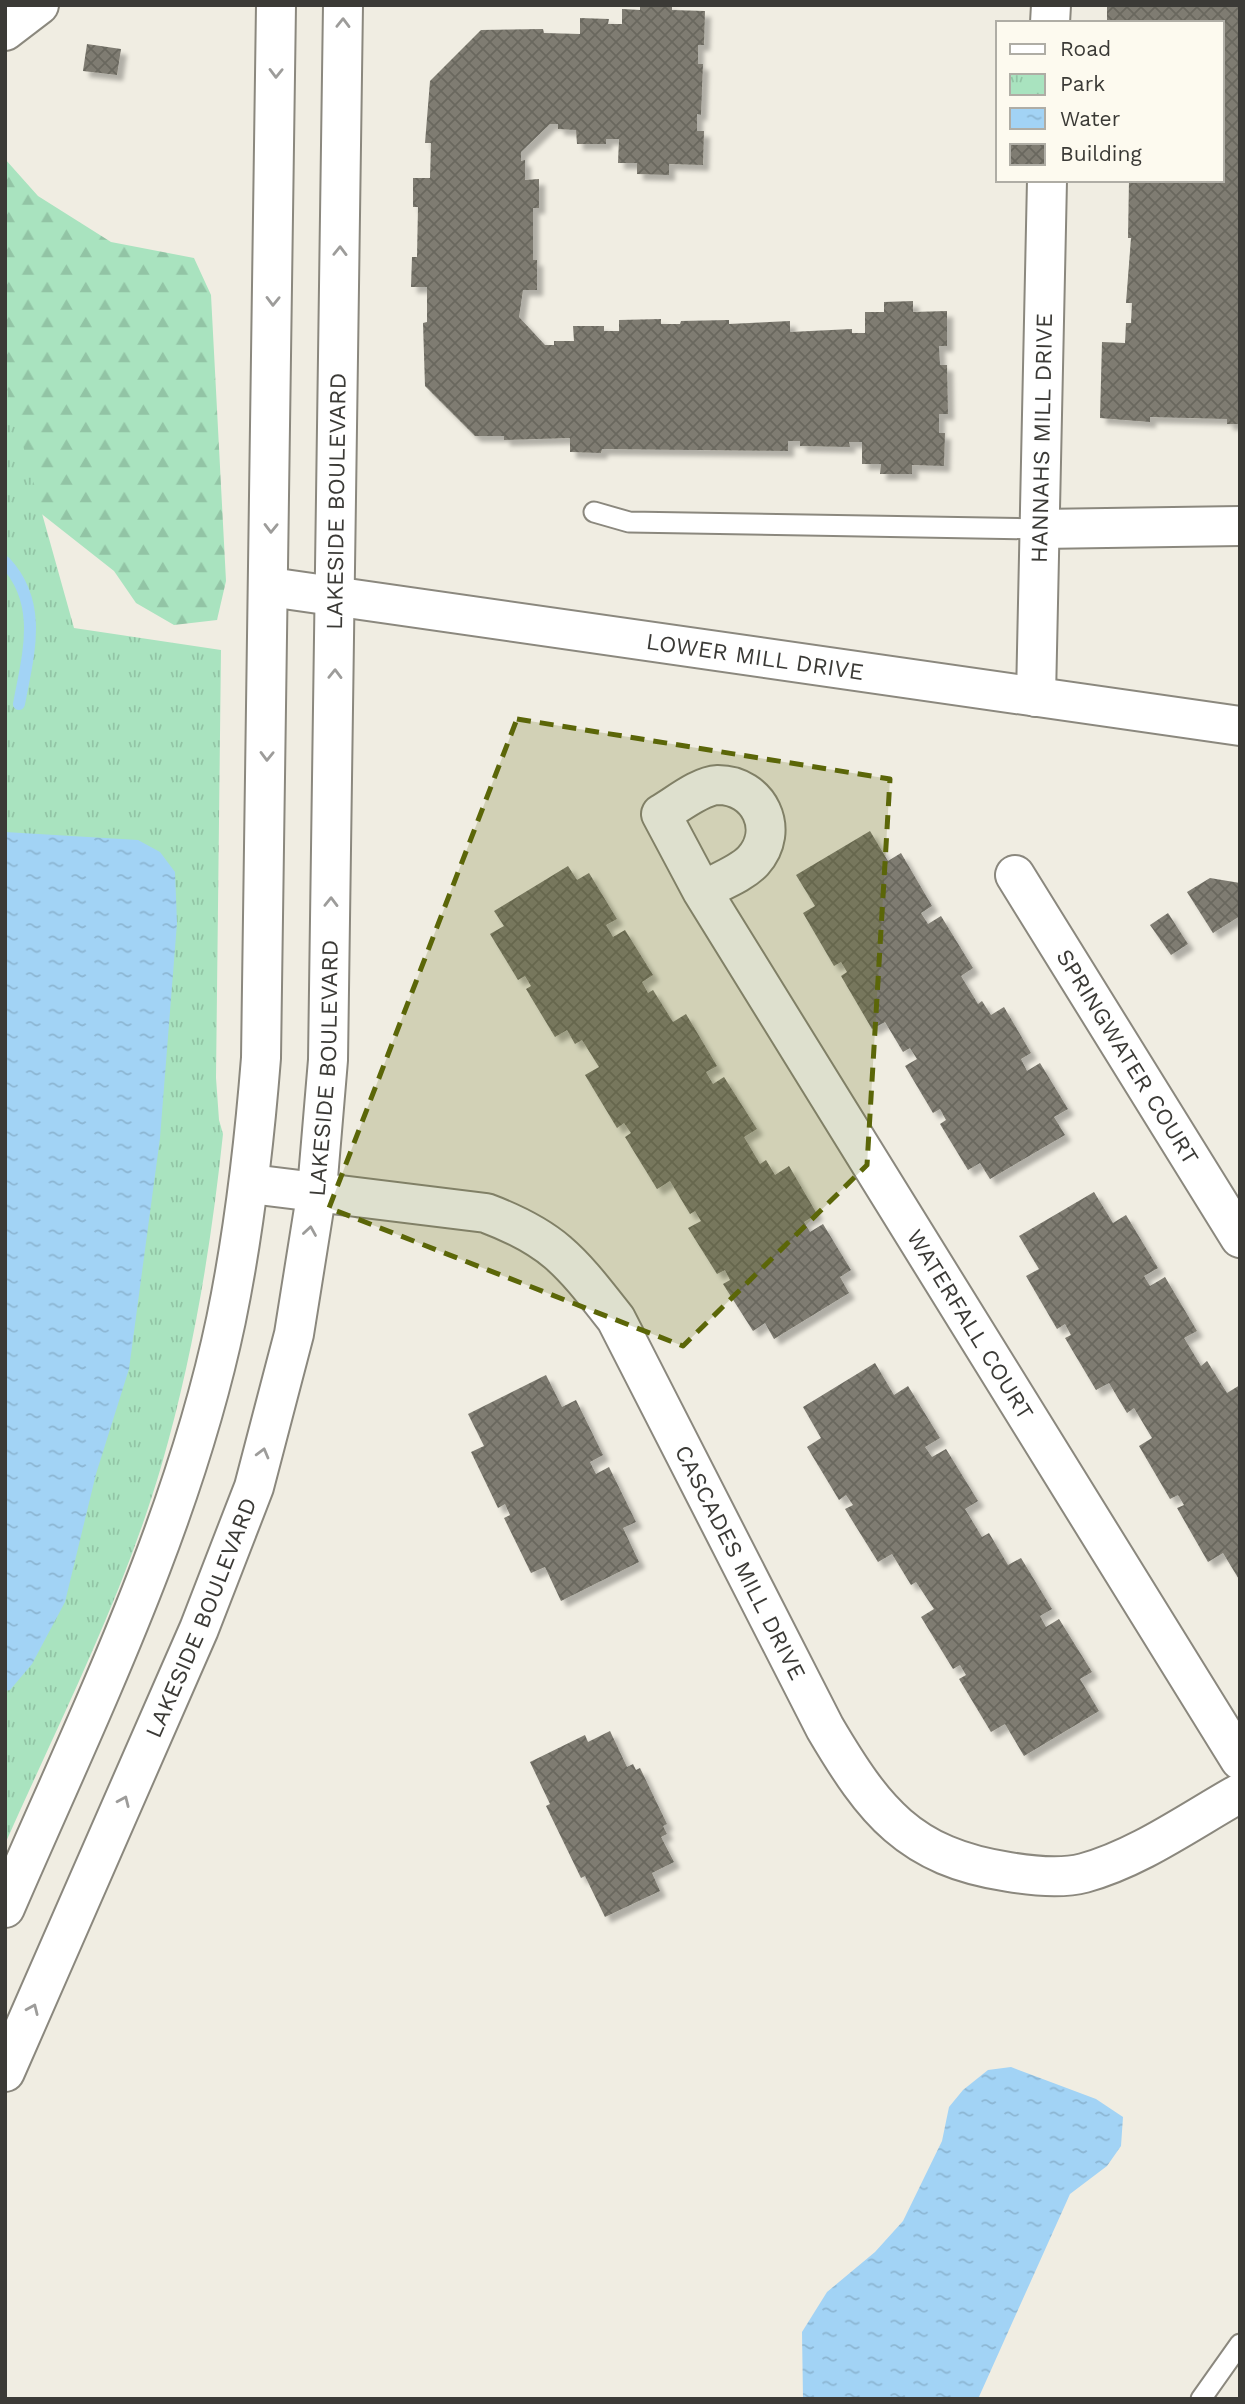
<svg xmlns="http://www.w3.org/2000/svg" width="1245" height="2404" viewBox="0 0 1245 2404" font-family="'Work Sans',sans-serif">
<style>
.forest{fill:url(#forest-firs)}
.park{fill:url(#park-tufts)}
.water{fill:url(#water-ripples)}
.lines{fill:none;stroke-linecap:round;stroke-linejoin:round}
.stream{stroke:#a2d3f5;stroke-width:12}
.building{fill:url(#building-cross-hatch);filter:url(#shadow)}
.service-casing{stroke:#8b887e;stroke-width:23}
.minor-casing{stroke:#8b887e;stroke-width:42}
.secondary-casing{stroke:#8b887e;stroke-width:42}
.service{stroke:#fff;stroke-width:19}
.minor{stroke:#fff;stroke-width:38}
.secondary{stroke:#fff;stroke-width:38}
.oneway{stroke:#9d9c9a}
.marked{fill:#5b6608;fill-opacity:0.2;stroke:#5b6608;stroke-width:5;stroke-dasharray:14 9;stroke-linejoin:round}
.labels{text-anchor:middle;stroke-width:7;stroke-linejoin:round;paint-order:stroke}
.street-label{font-size:23px;fill:#3b3a36;stroke:#fdfaef}
</style>
<defs>
<pattern id="forest-firs" width="22" height="20" patternUnits="userSpaceOnUse" patternTransform="scale(1.75)"><rect width="22" height="20" fill="#a9e3bf"/><path d="M5 1l3.5 6h-7zM16 11l3.5 6h-7z" fill="#92c4a5"/></pattern>
<pattern id="park-tufts" width="24" height="20" patternUnits="userSpaceOnUse" patternTransform="scale(1.75)"><rect width="24" height="20" fill="#a9e3bf"/><path d="M3 7l-1-3M5 7V3M7 7l1-3M15 17l-1-3M17 17v-4M19 17l1-3" fill="none" stroke="#92c4a5"/></pattern>
<pattern id="water-ripples" width="26" height="14" patternUnits="userSpaceOnUse" patternTransform="scale(1.75)"><rect width="26" height="14" fill="#a2d3f5"/><path d="M2 4q2-2 4 0t4 0M15 11q2-2 4 0t4 0" fill="none" stroke="#8cb6d3"/></pattern>
<pattern id="building-cross-hatch" width="8" height="8" patternUnits="userSpaceOnUse" patternTransform="scale(1.75)"><rect width="8" height="8" fill="#7f7c72"/><path d="M0 0l8 8M0 8l8-8" fill="none" stroke="#69675e"/></pattern>
<filter id="shadow"><feDropShadow dx="6" dy="6" stdDeviation="2" flood-color="#0004"/></filter>
</defs>
<rect width="100%" height="100%" fill="#f0ede2"/>
<!-- forest -->
<polygon class="forest" points="5,159 38,196 111,242 194,258 211,295 226,581 217,620 174,625 136,603 114,571 15,493 5,495"/>
<!-- park -->
<path class="park" d="M 5,381 L 74,628 L 221,650 L 216,1078 L 219,1120 L 223,1134 C 211,1247 193,1357 161,1467 C 123,1597 60,1720 5,1844 Z"/>
<!-- water -->
<g class="water">
<polygon points="5,832 138,840 160,852 175,872 177,923 160,1138 129,1369 96,1474 65,1602 32,1664 10,1690 5,1691"/>
<polygon points="1011,2067 1096,2099 1123,2117 1121,2146 1107,2166 1070,2194 978,2399 803,2399 802,2332 827,2292 875,2252 903,2221 942,2141 949,2107 963,2090 988,2070"/>
</g>
<g class="lines">
<!-- stream -->
<path class="stream" d="M 5,562 C 44,604 28,655 19,704"/>
</g>
<!-- building -->
<g class="building">
<polygon points="640,5 672,5 672,10 705,11 704,45 698,45 698,64 703,64 701,115 697,114 697,131 704,131 703,165 669,164 669,175 637,174 637,163 618,163 619,139 606,139 606,144 577,144 576,130 558,129 558,124 550,124 521,152 521,161 525,160 525,180 539,179 539,208 533,208 533,260 537,260 537,290 523,290 519,317 545,345 554,345 554,341 574,341 573,326 604,326 604,331 619,331 619,320 661,319 661,324 680,324 681,321 729,320 729,324 790,321 790,332 852,329 852,333 865,333 865,312 884,312 884,302 913,301 913,312 947,311 947,346 939,346 940,365 947,365 948,414 939,414 939,433 945,433 944,466 912,465 912,474 880,474 881,464 862,464 862,442 849,442 850,447 800,446 800,441 788,441 788,451 602,449 601,453 570,452 570,438 504,440 504,436 475,436 425,386 423,323 427,322 427,287 411,287 412,257 417,257 418,207 413,207 413,178 430,178 431,143 425,143 430,81 481,30 543,29 544,33 580,34 580,18 609,19 608,24 622,24 622,9 640,10"/>
<polygon points="1107,5 1240,5 1240,424 1227,424 1227,419 1150,417 1150,422 1100,418 1102,342 1125,343 1126,323 1131,323 1132,303 1126,303 1131,238 1128,238 1129,180 1222,180 1222,23 1107,23"/>
<polygon points="87,44 121,49 117,75 83,71"/>
<polygon points="870,831 888,861 901,853 932,906 921,913 928,924 941,916 973,968 961,976 978,1004 982,1001 991,1015 1004,1007 1031,1053 1021,1059 1027,1071 1040,1063 1068,1109 1054,1117 1065,1135 990,1179 980,1163 968,1170 940,1124 946,1120 940,1109 933,1113 905,1066 917,1059 910,1048 903,1052 885,1022 872,1029 841,976 847,972 841,962 834,966 803,913 815,906 796,875"/>
<polygon points="568,866 577,880 589,873 617,919 606,925 613,937 625,930 653,975 642,982 648,993 653,990 673,1022 686,1014 717,1066 706,1072 713,1084 724,1077 757,1129 744,1137 760,1164 766,1160 775,1175 789,1166 817,1214 804,1222 810,1232 823,1224 851,1270 840,1277 849,1293 774,1339 765,1323 753,1331 723,1284 730,1280 725,1270 717,1274 688,1228 701,1221 695,1211 690,1214 670,1181 657,1189 625,1137 631,1133 624,1123 617,1128 585,1075 599,1067 582,1040 575,1044 567,1030 555,1037 526,989 531,986 525,976 518,980 490,934 504,926 494,911"/>
<polygon points="1210,878 1240,883 1240,916 1213,933 1187,892"/>
<polygon points="1168,913 1188,944 1171,955 1150,925"/>
<polygon points="1094,1192 1113,1223 1126,1215 1158,1268 1144,1276 1150,1286 1165,1277 1197,1331 1184,1338 1201,1366 1207,1361 1227,1393 1240,1385 1240,1581 1223,1553 1208,1562 1177,1508 1184,1505 1178,1495 1170,1499 1139,1446 1152,1438 1134,1408 1127,1413 1109,1383 1096,1390 1065,1338 1071,1335 1065,1324 1057,1329 1026,1276 1039,1269 1019,1236"/>
<polygon points="875,1363 894,1395 908,1386 940,1438 925,1447 932,1457 946,1449 978,1501 965,1509 982,1537 989,1533 1008,1565 1021,1558 1052,1609 1040,1616 1046,1627 1059,1619 1092,1672 1080,1679 1099,1711 1024,1756 1005,1724 991,1732 959,1679 966,1675 960,1665 953,1669 921,1617 934,1609 916,1582 911,1585 892,1554 878,1562 845,1509 853,1505 846,1495 839,1500 807,1447 821,1438 803,1407"/>
<polygon points="546,1375 562,1407 576,1400 603,1455 590,1462 596,1474 609,1467 636,1522 623,1528 639,1562 561,1601 545,1567 531,1573 504,1518 510,1515 505,1504 498,1508 471,1452 484,1446 468,1414"/>
<polygon points="610,1731 627,1767 633,1764 636,1770 640,1768 667,1824 663,1826 667,1834 661,1837 674,1862 652,1873 660,1891 605,1917 585,1876 581,1878 546,1806 550,1804 530,1762 585,1735 588,1742"/>
</g>
<g class="lines">
<defs>
<g id="service">
<polyline points="594,512 629,522 1040,529"/>
<polyline points="1201,2399 1240,2344"/>
</g>
<g id="minor">
<polyline points="1050,23 1051,5"/>
<polyline points="5,31 39,5"/>
<polyline points="1040,529 1240,526"/>
<path id="s1" d="M 270,587 L 1240,726"/>
<path id="s2" d="M 1036,697 L 1047,180"/>
<path id="s3" d="M 1015,875 L 1240,1238"/>
<path id="s4" d="M 702,891 C 718,882 741,874 753,861 C 781,830 759,785 718,785 C 699,786 677,805 661,814 L 702,891 L 1240,1760"/>
<path id="s5" d="M 251,1184 L 486,1213 C 555,1239 571,1262 616,1319 L 825,1728 C 874,1811 909,1857 1009,1872 C 1033,1876 1061,1879 1084,1873 C 1139,1858 1190,1821 1240,1793"/>
</g>
<g id="secondary">
<path d="M 5,1908 C 88,1716 183,1525 226,1320 C 244,1233 254,1146 261,1058 L 276,5"/>
<path id="s6" d="M 5,2072 L 199,1629 L 254,1487 L 294,1334 L 317,1190 L 328,1060 L 343,5"/>
</g>
</defs>
<!-- service casing -->
<use href="#service" class="service-casing"/>
<!-- minor casing -->
<use href="#minor" class="minor-casing"/>
<!-- secondary casing -->
<use href="#secondary" class="secondary-casing"/>
<!-- service -->
<use href="#service" class="service"/>
<!-- minor -->
<use href="#minor" class="minor"/>
<!-- secondary -->
<use href="#secondary" class="secondary"/>
</g>
<!-- one-way arrows -->
<defs><path id="oneway-chevron" d="M-2-3.5L2.5 0L-2 3.5" fill="none" stroke-width="1.6" stroke-linecap="round" stroke-linejoin="round" transform="scale(1.75)"/></defs>
<g class="oneway">
<use href="#oneway-chevron" transform="translate(343 23) rotate(-89)"/>
<use href="#oneway-chevron" transform="translate(276 73) rotate(91)"/>
<use href="#oneway-chevron" transform="translate(340 251) rotate(-89)"/>
<use href="#oneway-chevron" transform="translate(273 301) rotate(91)"/>
<use href="#oneway-chevron" transform="translate(271 528) rotate(91)"/>
<use href="#oneway-chevron" transform="translate(335 674) rotate(-89)"/>
<use href="#oneway-chevron" transform="translate(267 756) rotate(91)"/>
<use href="#oneway-chevron" transform="translate(331 902) rotate(-89)"/>
<use href="#oneway-chevron" transform="translate(310 1231) rotate(-81)"/>
<use href="#oneway-chevron" transform="translate(263 1453) rotate(-75)"/>
<use href="#oneway-chevron" transform="translate(124 1801) rotate(-66)"/>
<use href="#oneway-chevron" transform="translate(33 2009) rotate(-66)"/>
</g>
<!-- marked area -->
<path class="marked" d="M 517,719 L 890,779 L 867,1165 L 683,1346 L 329,1208 Z"/>
<g class="labels">
<!-- street labels -->
<g class="street-label">
<text dy="8" stroke="none"><textPath href="#s2" startOffset="259">HANNAHS MILL DRIVE</textPath></text>
<text dy="8" stroke="none"><textPath href="#s6" startOffset="1629">LAKESIDE BOULEVARD</textPath></text>
<text dy="8" stroke="none"><textPath href="#s1" startOffset="490">LOWER MILL DRIVE</textPath></text>
<text dy="8" stroke="none"><textPath href="#s3" startOffset="214">SPRINGWATER COURT</textPath></text>
<text dy="8" stroke="none"><textPath href="#s6" startOffset="1062">LAKESIDE BOULEVARD</textPath></text>
<text dy="8" stroke="none"><textPath href="#s4" startOffset="828">WATERFALL COURT</textPath></text>
<text dy="8" stroke="none"><textPath href="#s5" startOffset="681">CASCADES MILL DRIVE</textPath></text>
<text dy="8" stroke="none"><textPath href="#s6" startOffset="495">LAKESIDE BOULEVARD</textPath></text>
</g>
</g>
<!-- border -->
<rect width="1245" height="2404" fill="none" stroke="#3b3a36" stroke-width="14"/>
<!-- legend -->
<rect x="996" y="21" width="228" height="161" fill="#fdfaef" stroke="#afada5" stroke-width="2"/>
<rect x="1010" y="44" width="35" height="10" fill="#ffffff" stroke="#afada5" stroke-width="2"/>
<text x="1060" y="56" font-size="21" fill="#3b3a36">Road</text>
<rect x="1010" y="74" width="35" height="21" fill="url(#park-tufts)" stroke="#afada5" stroke-width="2"/>
<text x="1060" y="91" font-size="21" fill="#3b3a36">Park</text>
<rect x="1010" y="108" width="35" height="21" fill="url(#water-ripples)" stroke="#afada5" stroke-width="2"/>
<text x="1060" y="126" font-size="21" fill="#3b3a36">Water</text>
<rect x="1010" y="144" width="35" height="21" fill="url(#building-cross-hatch)" stroke="#afada5" stroke-width="2"/>
<text x="1060" y="161" font-size="21" fill="#3b3a36">Building</text>
</svg>
